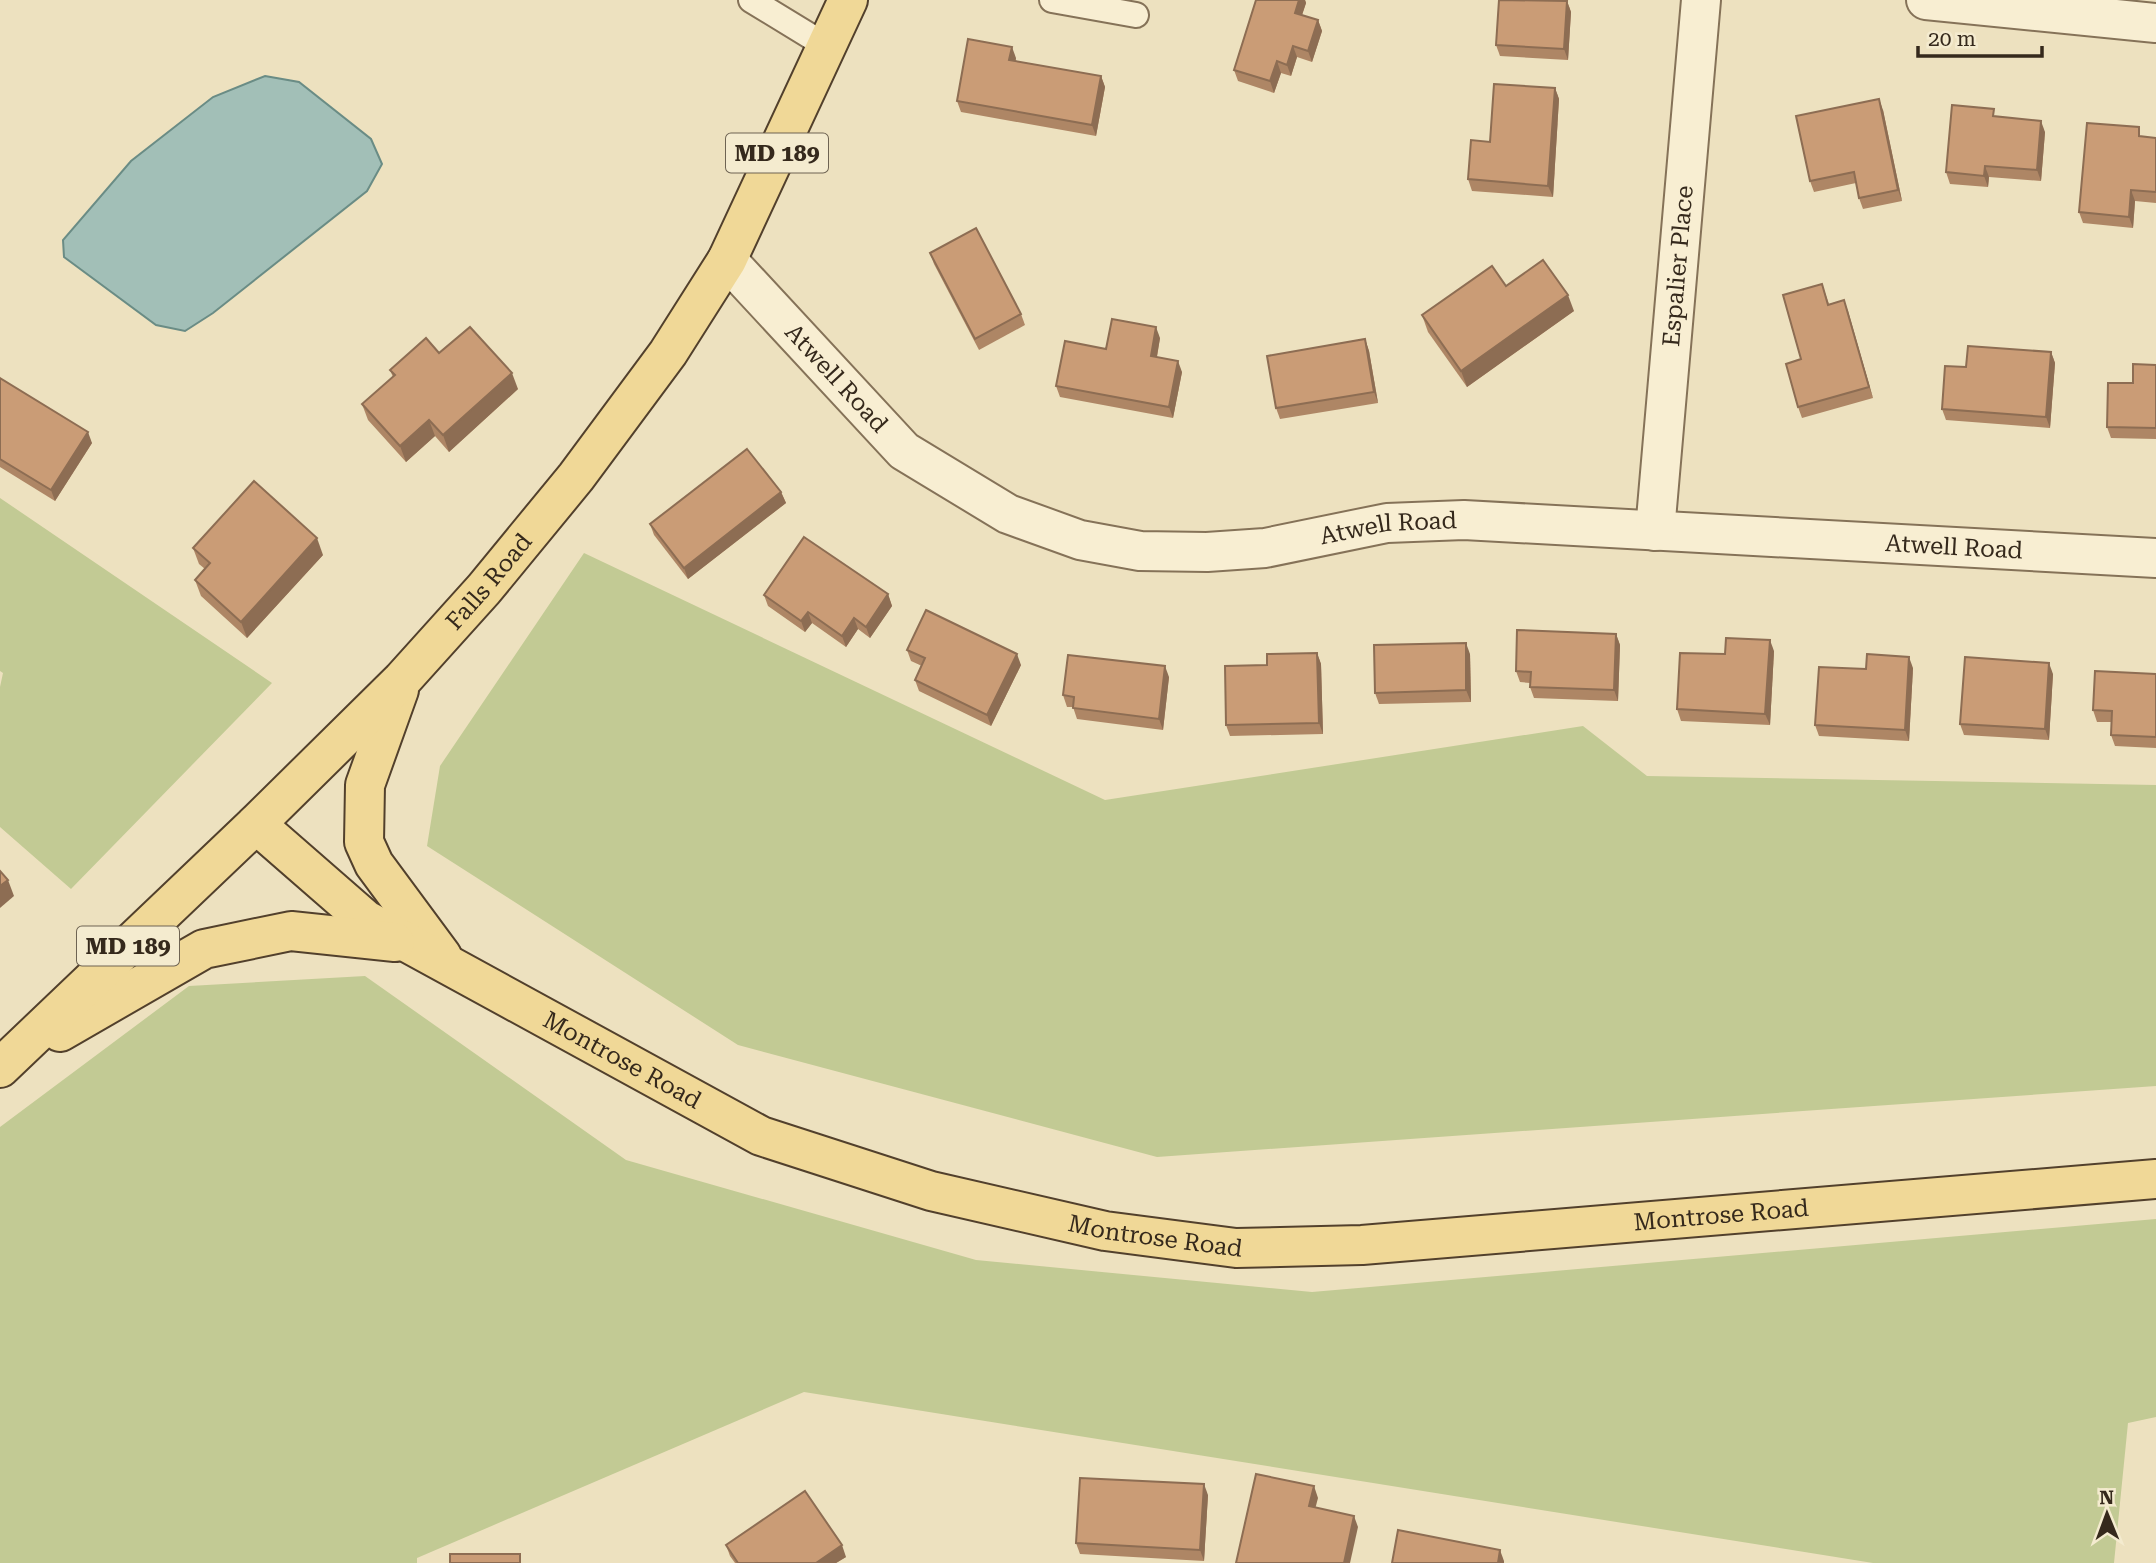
<svg xmlns="http://www.w3.org/2000/svg" width="2156" height="1563" viewBox="0 0 2156 1563" font-family="'Roboto Serif',serif">
<style>
.green{fill:#c2ca94}
.water{fill:#a2bfb7;stroke:#6a8c85;stroke-width:2}
.lines{fill:none;stroke-linecap:round;stroke-linejoin:round}
.service-casing{stroke:#857258;stroke-width:28}
.minor-casing{stroke:#857258;stroke-width:42}
.primary-casing{stroke:#52402c;stroke-width:42}
.service{stroke:#f8eed2;stroke-width:24}
.minor{stroke:#f8eed2;stroke-width:38}
.primary{stroke:#f0d897;stroke-width:38}
.wall{fill:#ae8665}
.shaded-wall{fill:#8d6d53}
.building{fill:#ca9c76;stroke:#8d6d53;stroke-width:2}
.labels{text-anchor:middle;stroke-width:5;stroke-linejoin:round;paint-order:stroke}
.shield{fill:#f4ebcf;stroke:#6e6352;stroke-width:2}
.shield-label{font-size:23px;font-weight:bold;fill:#35291c}
.street-label{font-size:24px;fill:#35291c;stroke:#f4ebcf}
</style>
<rect width="100%" height="100%" fill="#ede1bf"/>
<!-- green -->
<g class="green">
<polygon points="0,498 272,683 71,889 0,827 0,687 3,673 0,671"/>
<polygon points="584,553 1105,800 1583,726 1647,776 2156,785 2156,1086 1157,1157 738,1045 427,846 440,766"/>
<polygon points="365,976 626,1160 976,1260 1312,1292 2156,1219 2156,1417 2128,1423 2114,1563 1873,1563 804,1392 417,1558 417,1563 0,1563 0,1127 189,986"/>
</g>
<!-- water -->
<polygon class="water" points="265,76 299,82 371,139 382,164 367,191 213,313 185,331 156,325 64,257 63,240 131,161 213,97"/>
<g class="lines">
<defs>
<g id="service">
<polyline points="751,0 828,47"/>
<polyline points="1052,0 1136,15"/>
</g>
<g id="minor">
<polyline points="1926,0 2156,23"/>
<path id="s1" d="M 727,260 L 904,451 L 1008,514 L 1080,540 L 1140,551 L 1207,552 L 1265,548 L 1387,523 L 1464,520 L 2156,558"/>
<path id="s2" d="M 1655,531 L 1701,0"/>
</g>
<g id="primary">
<polyline points="399,690 365,785 364,842 374,864 442,956"/>
<path id="s3" d="M 256,824 L 366,920 L 761,1136 L 931,1191 L 1105,1231 L 1236,1248 L 1362,1245 L 2156,1179"/>
<polyline points="60,1032 204,949 291,931 395,942"/>
<path id="s4" d="M 0,1068 L 256,824 L 402,680 L 484,589 L 576,477 L 668,353 L 727,260 L 848,0"/>
</g>
</defs>
<!-- service casing -->
<use href="#service" class="service-casing"/>
<!-- minor casing -->
<use href="#minor" class="minor-casing"/>
<!-- primary casing -->
<use href="#primary" class="primary-casing"/>
<!-- service -->
<use href="#service" class="service"/>
<!-- minor -->
<use href="#minor" class="minor"/>
<!-- primary -->
<use href="#primary" class="primary"/>
</g>
<!-- wall -->
<g class="wall">
<polygon points="1256,0 1305,0 1306,3 1302,15 1318,20 1322,31 1312,62 1297,57 1291,76 1281,73 1274,93 1238,81 1234,70"/>
<polygon points="1499,0 1563,0 1567,1 1571,12 1568,60 1500,56 1496,45"/>
<polygon points="1016,58 1015,61 1101,76 1105,87 1096,136 961,112 957,101"/>
<polygon points="1555,88 1559,99 1553,197 1472,191 1468,179 1490,142"/>
<polygon points="1883,110 1902,201 1863,209 1859,198 1856,183 1814,192 1810,181"/>
<polygon points="1997,116 2045,132 2041,181 1989,177 1988,187 1950,184 1946,172"/>
<polygon points="2143,137 2156,138 2156,203 2135,201 2133,228 2083,223 2079,212"/>
<polygon points="930,253 1021,314 1025,325 979,350 934,264"/>
<polygon points="1822,284 1829,304 1844,300 1873,398 1802,418 1798,407 1801,359"/>
<polygon points="1506,286 1574,311 1467,387 1428,332 1422,315"/>
<polygon points="1160,338 1157,357 1182,372 1173,418 1060,397 1056,386 1106,349"/>
<polygon points="1365,339 1369,351 1378,403 1280,419 1276,408"/>
<polygon points="2051,352 2055,363 2050,428 1946,420 1942,409 1966,367"/>
<polygon points="439,353 518,389 449,452 435,436 406,462 368,420 362,404 393,377 390,370"/>
<polygon points="2156,365 2156,439 2111,438 2107,427 2133,383"/>
<polygon points="0,378 92,443 55,501 0,467"/>
<polygon points="781,492 786,503 688,579 654,535 650,524"/>
<polygon points="193,548 323,555 247,638 201,596 195,580 205,569 199,564"/>
<polygon points="888,594 892,606 870,638 858,629 846,647 812,623 805,632 768,606 764,595"/>
<polygon points="1616,634 1620,645 1618,701 1534,698 1530,687 1530,683 1520,682 1516,671"/>
<polygon points="907,650 1021,665 991,726 919,691 915,680 922,666 911,661"/>
<polygon points="1774,651 1770,725 1681,721 1677,709 1725,654"/>
<polygon points="1317,653 1321,664 1323,734 1230,736 1226,725 1267,665"/>
<polygon points="1470,654 1471,702 1379,704 1375,693"/>
<polygon points="1913,668 1909,741 1819,736 1815,725 1866,669"/>
<polygon points="2053,674 2049,740 1964,735 1960,724"/>
<polygon points="2156,674 2156,748 2115,746 2111,735 2112,722 2097,722 2093,710"/>
<polygon points="1169,677 1163,730 1077,719 1073,707 1067,707 1063,695"/>
<polygon points="1208,1495 1204,1561 1080,1554 1076,1543"/>
<polygon points="726,1545 846,1557 836,1563 735,1563 730,1556"/>
</g>
<!-- shaded-wall -->
<g class="shaded-wall">
<polygon points="1299,0 1305,0 1306,3 1299,24 1295,13"/>
<polygon points="1567,1 1571,12 1568,60 1564,49"/>
<polygon points="1318,20 1322,31 1312,62 1308,51"/>
<polygon points="1293,46 1297,57 1291,76 1287,65"/>
<polygon points="1012,47 1016,58 1014,71 1009,60"/>
<polygon points="1277,61 1281,73 1274,93 1270,81"/>
<polygon points="1101,76 1105,87 1096,136 1092,125"/>
<polygon points="1555,88 1559,99 1553,197 1548,186"/>
<polygon points="1879,99 1883,110 1902,201 1898,190"/>
<polygon points="2041,121 2045,132 2041,181 2037,170"/>
<polygon points="1985,166 1989,177 1988,187 1984,176"/>
<polygon points="2131,190 2135,201 2133,228 2129,217"/>
<polygon points="1568,295 1574,311 1467,387 1461,371"/>
<polygon points="1844,300 1848,311 1873,398 1869,387"/>
<polygon points="1156,327 1160,338 1155,367 1151,356"/>
<polygon points="1365,339 1369,351 1378,403 1374,392"/>
<polygon points="2051,352 2055,363 2050,428 2046,417"/>
<polygon points="1178,361 1182,372 1173,418 1169,407"/>
<polygon points="512,373 518,389 449,452 443,435"/>
<polygon points="429,420 435,436 406,462 400,446"/>
<polygon points="88,432 92,443 55,501 51,490"/>
<polygon points="781,492 786,503 688,579 684,568"/>
<polygon points="317,538 323,555 247,638 241,622"/>
<polygon points="888,594 892,606 870,638 866,627"/>
<polygon points="808,612 812,623 805,632 801,621"/>
<polygon points="854,618 858,629 846,647 842,636"/>
<polygon points="1616,634 1620,645 1618,701 1614,690"/>
<polygon points="1770,640 1774,651 1770,725 1765,714"/>
<polygon points="1466,643 1470,654 1471,702 1466,690"/>
<polygon points="1317,653 1321,664 1323,734 1319,723"/>
<polygon points="1017,654 1021,665 991,726 987,715"/>
<polygon points="1909,657 1913,668 1909,741 1905,730"/>
<polygon points="2049,663 2053,674 2049,740 2045,729"/>
<polygon points="1165,666 1169,677 1163,730 1159,719"/>
<polygon points="8,880 14,896 0,908 0,886"/>
<polygon points="1204,1484 1208,1495 1204,1561 1200,1550"/>
<polygon points="1314,1486 1318,1498 1313,1517 1309,1506"/>
<polygon points="1354,1516 1358,1527 1350,1563 1344,1563"/>
<polygon points="842,1545 846,1557 836,1563 816,1563"/>
<polygon points="1500,1550 1504,1561 1504,1563 1498,1563"/>
</g>
<!-- building -->
<g class="building">
<polygon points="1256,0 1299,0 1295,13 1318,20 1308,51 1293,46 1287,65 1277,61 1270,81 1234,70"/>
<polygon points="1499,0 1567,1 1564,49 1496,45"/>
<polygon points="968,39 1012,47 1009,60 1101,76 1092,125 957,101"/>
<polygon points="1494,84 1555,88 1548,186 1468,179 1471,140 1490,142"/>
<polygon points="1879,99 1898,190 1859,198 1854,172 1810,181 1796,116"/>
<polygon points="1952,105 1994,109 1993,116 2041,121 2037,170 1985,166 1984,176 1946,172"/>
<polygon points="2087,123 2139,127 2139,136 2156,138 2156,192 2131,190 2129,217 2079,212"/>
<polygon points="976,228 1021,314 975,339 930,253"/>
<polygon points="1543,260 1568,295 1461,371 1422,315 1492,266 1506,286"/>
<polygon points="1822,284 1828,305 1844,300 1869,387 1798,407 1786,364 1801,359 1783,295"/>
<polygon points="1112,319 1156,327 1151,356 1178,361 1169,407 1056,386 1065,341 1106,349"/>
<polygon points="470,327 512,373 443,435 429,420 400,446 362,404 395,375 390,370 426,338 439,353"/>
<polygon points="1365,339 1374,392 1276,408 1267,356"/>
<polygon points="1968,346 2051,352 2046,417 1942,409 1945,366 1966,367"/>
<polygon points="2133,364 2156,365 2156,428 2107,427 2108,383 2133,383"/>
<polygon points="0,378 88,432 51,490 0,459"/>
<polygon points="747,449 781,492 684,568 650,524"/>
<polygon points="254,481 317,538 241,622 195,580 210,563 193,548"/>
<polygon points="804,537 888,594 866,627 854,618 842,636 808,612 801,621 764,595"/>
<polygon points="926,610 1017,654 987,715 915,680 925,658 907,650"/>
<polygon points="1517,630 1616,634 1614,690 1530,687 1531,672 1516,671"/>
<polygon points="1726,638 1770,640 1765,714 1677,709 1680,653 1725,654"/>
<polygon points="1466,643 1466,690 1375,693 1374,645"/>
<polygon points="1317,653 1319,723 1226,725 1225,666 1267,665 1267,654"/>
<polygon points="1867,654 1909,657 1905,730 1815,725 1819,667 1866,669"/>
<polygon points="1068,655 1165,666 1159,719 1073,708 1074,697 1063,695"/>
<polygon points="1965,657 2049,663 2045,729 1960,724"/>
<polygon points="2095,671 2156,674 2156,737 2111,735 2112,711 2093,710"/>
<polygon points="0,871 8,880 0,886"/>
<polygon points="1256,1474 1314,1486 1309,1506 1354,1516 1344,1563 1236,1563"/>
<polygon points="1080,1478 1204,1484 1200,1550 1076,1543"/>
<polygon points="805,1491 842,1545 816,1563 738,1563 726,1545"/>
<polygon points="1398,1530 1500,1550 1498,1563 1392,1563"/>
<rect x="450" y="1554" width="70" height="9"/>
</g>
<g class="labels">
<!-- shield labels -->
<g class="shield">
<rect x="726" y="133.5" width="102" height="39" rx="5"/>
<rect x="77" y="926.5" width="102" height="39" rx="5"/>
</g>
<g class="shield-label">
<text x="777" y="161">MD 189</text>
<text x="128" y="954">MD 189</text>
</g>
<!-- street labels -->
<g class="street-label">
<text dy="8" stroke="none"><textPath href="#s2" startOffset="266">Espalier Place</textPath></text>
<text dy="8" stroke="none"><textPath href="#s1" startOffset="161">Atwell Road</textPath></text>
<text dy="8" stroke="none"><textPath href="#s1" startOffset="770">Atwell Road</textPath></text>
<text dy="8" stroke="none"><textPath href="#s1" startOffset="1337">Atwell Road</textPath></text>
<text dy="8" stroke="none"><textPath href="#s4" startOffset="690">Falls Road</textPath></text>
<text dy="8" stroke="none"><textPath href="#s3" startOffset="438">Montrose Road</textPath></text>
<text dy="8" stroke="none"><textPath href="#s3" startOffset="1572">Montrose Road</textPath></text>
<text dy="8" stroke="none"><textPath href="#s3" startOffset="1004">Montrose Road</textPath></text>
</g>
</g>
<!-- north arrow -->
<g transform="translate(2107 1514) rotate(359)" stroke="#f4ebcf" stroke-width="5" paint-order="stroke">
<path d="M0-5L12 26L0 18L-12 26Z" fill="#35291c"/>
<text y="-10" font-size="19" font-weight="bold" text-anchor="middle" fill="#35291c">N</text>
</g>
<!-- scale -->
<path d="M1918 46v10h124v-10" fill="none" stroke="#35291c" stroke-width="3.5"/>
<text x="1928" y="46" font-size="21" fill="#35291c" stroke="#f4ebcf" stroke-width="5" paint-order="stroke">20 m</text>
</svg>
